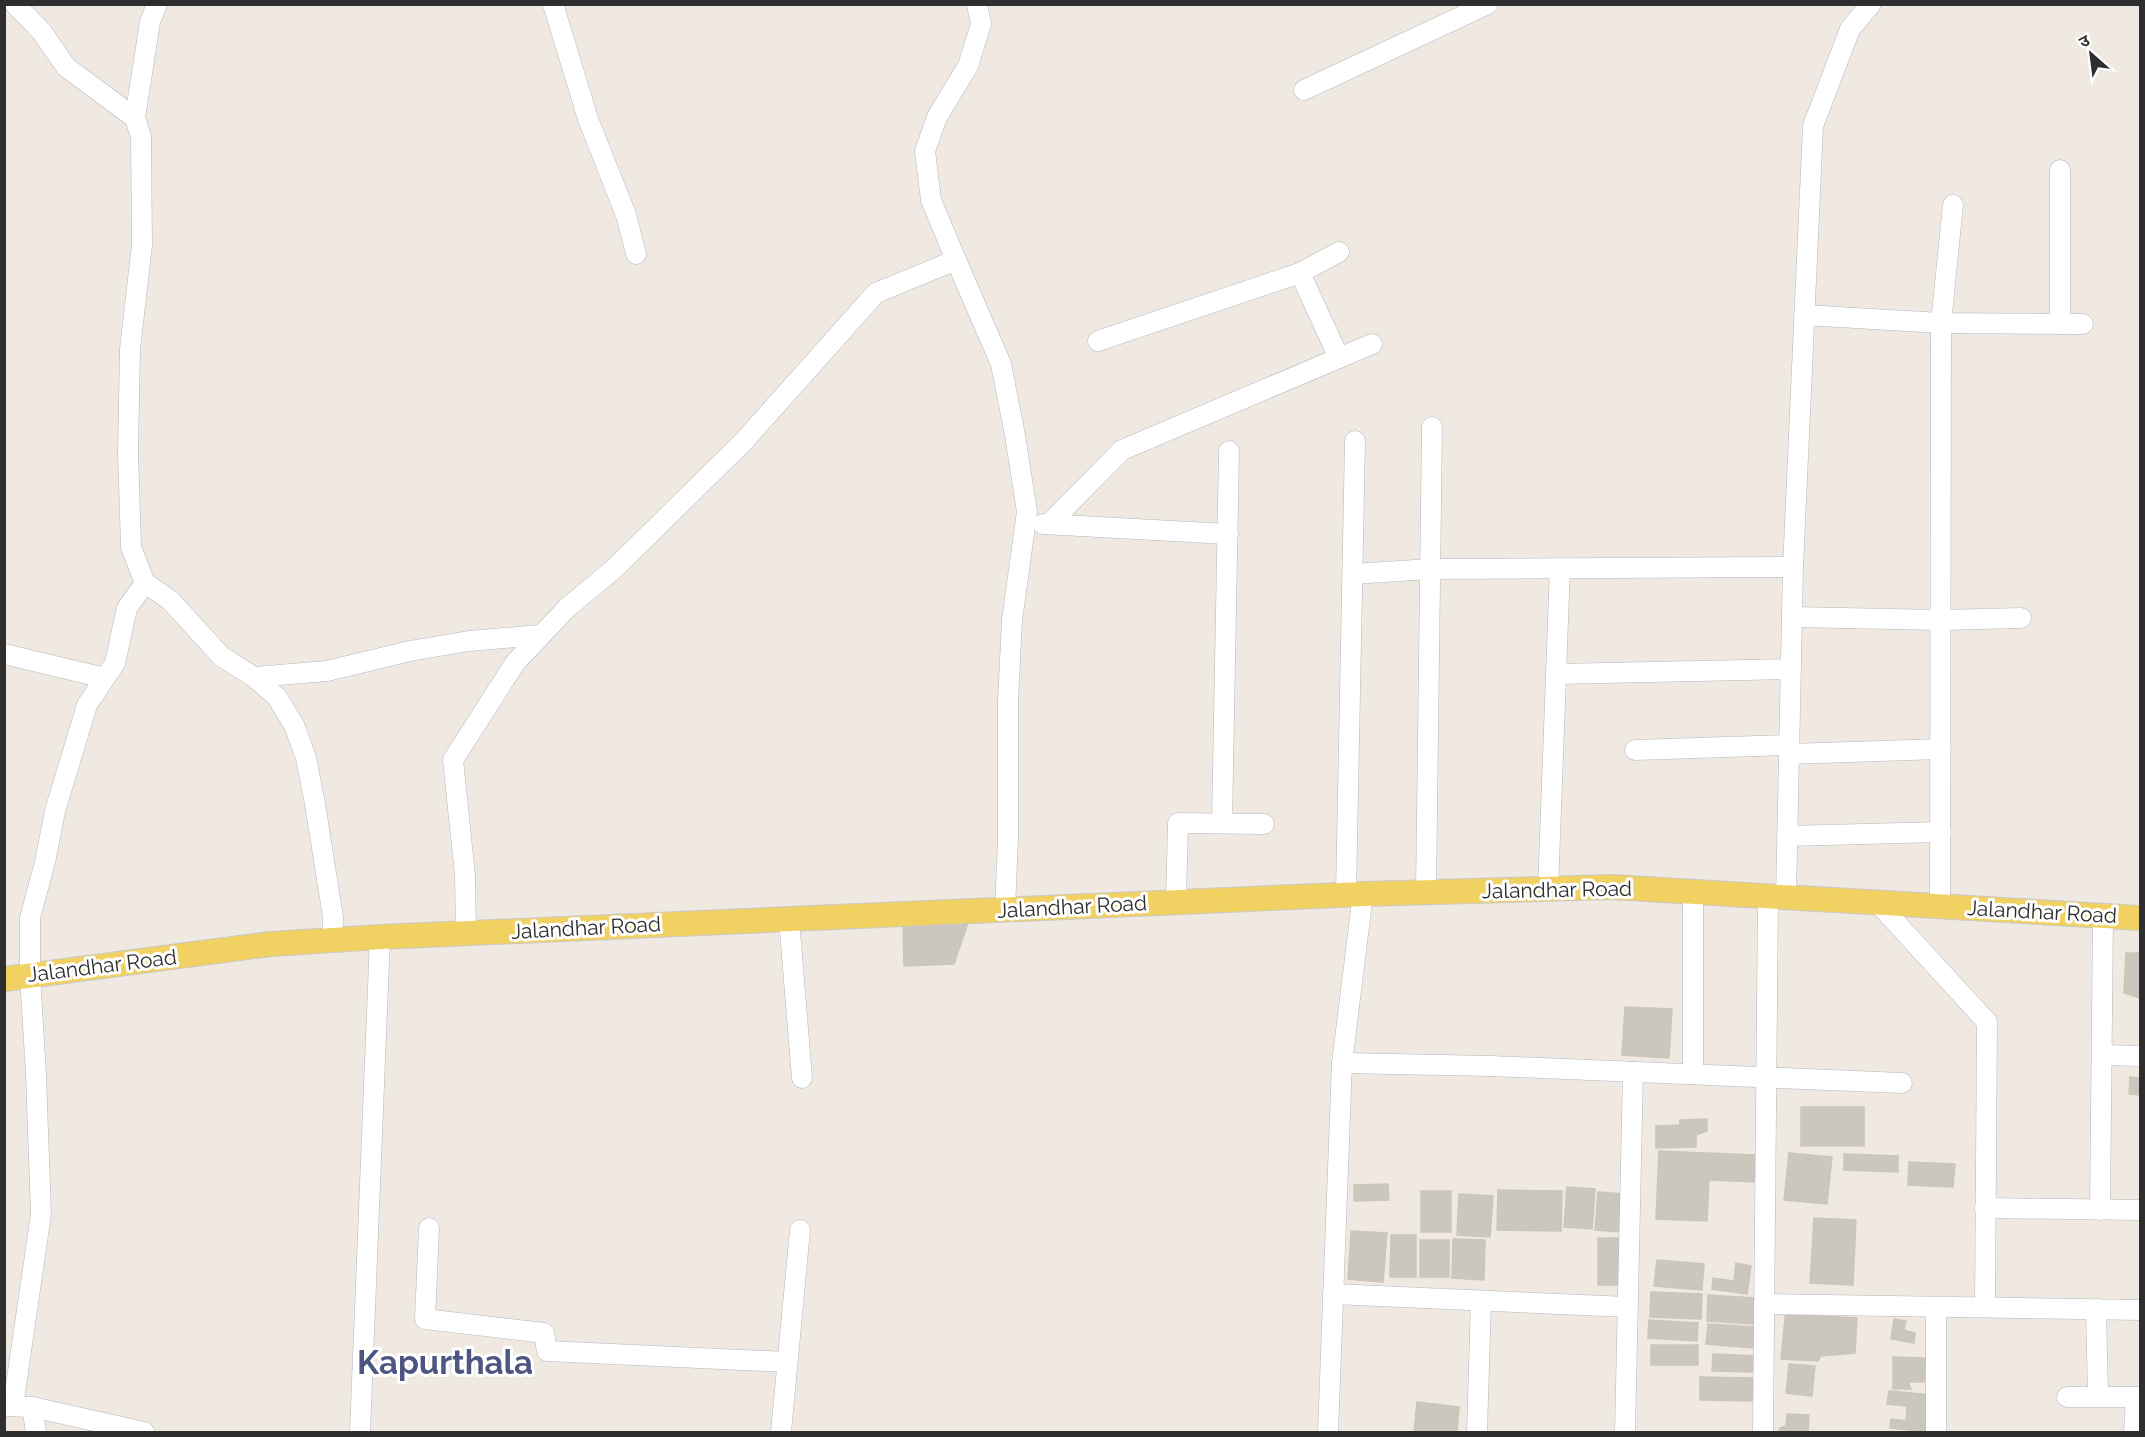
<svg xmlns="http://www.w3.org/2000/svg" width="2145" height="1437" viewBox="0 0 2145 1437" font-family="Raleway,'Noto Sans Devanagari',sans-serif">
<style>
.building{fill:#cbc7bf;stroke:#cbc5ba;stroke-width:1.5}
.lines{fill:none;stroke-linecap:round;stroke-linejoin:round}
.minor-casing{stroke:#b4b7c1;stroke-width:21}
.major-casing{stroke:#c9c9c9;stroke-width:26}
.minor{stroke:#fff;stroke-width:20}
.major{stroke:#f2d163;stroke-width:24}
.labels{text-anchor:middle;stroke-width:6;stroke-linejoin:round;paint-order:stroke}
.street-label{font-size:21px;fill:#2e2e2e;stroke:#fff}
.town-label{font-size:33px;font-weight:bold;fill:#4d5680;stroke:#fff}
</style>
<rect width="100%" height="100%" fill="#efe9e1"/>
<!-- building -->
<g class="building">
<polygon points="972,911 954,964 904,966 903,922"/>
<polygon points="2126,953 2140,953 2140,998 2124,993"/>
<polygon points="1625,1007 1672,1009 1669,1058 1622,1055"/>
<polygon points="2130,1077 2140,1078 2140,1095 2129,1094"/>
<rect x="1801" y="1107" width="63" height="39"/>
<polygon points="1707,1119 1707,1131 1696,1135 1696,1147 1656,1148 1656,1126 1680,1125 1680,1120"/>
<polygon points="1659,1151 1755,1155 1754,1182 1709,1180 1707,1221 1656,1219"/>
<polygon points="1789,1153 1832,1157 1827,1204 1784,1200"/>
<polygon points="1844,1154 1898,1156 1898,1172 1844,1170"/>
<polygon points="1909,1162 1955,1164 1953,1187 1908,1185"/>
<polygon points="1388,1184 1389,1200 1354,1201 1354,1185"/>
<polygon points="1567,1187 1595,1189 1592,1229 1564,1227"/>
<polygon points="1498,1190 1562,1191 1561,1231 1497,1230"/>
<rect x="1421" y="1191" width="30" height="41"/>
<polygon points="1598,1192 1625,1194 1622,1232 1595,1230"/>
<polygon points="1459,1194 1493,1196 1490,1237 1457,1235"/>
<polygon points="1814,1218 1856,1220 1853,1285 1810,1283"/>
<polygon points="1351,1231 1387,1233 1383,1282 1348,1279"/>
<polygon points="1391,1235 1416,1235 1416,1277 1390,1277"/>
<rect x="1598" y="1238" width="25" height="47"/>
<polygon points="1453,1239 1485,1240 1484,1280 1452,1278"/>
<rect x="1420" y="1240" width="29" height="37"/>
<polygon points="1657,1260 1704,1264 1702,1290 1654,1286"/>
<polygon points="1736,1263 1751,1266 1747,1294 1712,1289 1713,1278 1734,1281"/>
<polygon points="1651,1292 1702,1294 1701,1319 1650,1317"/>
<polygon points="1708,1295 1756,1298 1754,1324 1707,1321"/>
<polygon points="1786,1309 1819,1309 1819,1316 1857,1318 1855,1353 1821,1356 1818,1361 1781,1359"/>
<polygon points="1894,1319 1906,1321 1904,1330 1915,1333 1914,1343 1891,1339"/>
<polygon points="1649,1320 1698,1323 1697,1341 1648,1338"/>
<polygon points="1708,1324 1755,1327 1753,1348 1706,1344"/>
<rect x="1651" y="1345" width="47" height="20"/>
<polygon points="1713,1354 1756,1356 1755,1372 1712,1371"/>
<polygon points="1893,1357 1925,1358 1924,1382 1908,1382 1911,1389 1893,1389"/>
<polygon points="1789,1364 1815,1366 1812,1396 1786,1393"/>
<polygon points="1700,1377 1753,1378 1752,1401 1700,1400"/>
<polygon points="1889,1391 1932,1395 1928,1432 1890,1428 1891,1419 1906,1421 1907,1406 1887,1404"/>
<polygon points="1417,1402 1459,1407 1457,1432 1414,1432"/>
<polygon points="1787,1414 1809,1415 1808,1432 1779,1431 1780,1428 1786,1426"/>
</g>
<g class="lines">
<defs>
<g id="minor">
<polyline points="15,4 42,32 66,67 135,118 141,137 142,245 130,349 128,452 131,547 145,583 170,600 221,656 254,677 277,697 294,725 306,758 315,804 333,917 332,940"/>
<polyline points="553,4 588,119 626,215 636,254"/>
<polyline points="1304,90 1488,4"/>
<polyline points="135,118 150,22 157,4"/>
<polyline points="2060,170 2060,324"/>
<polyline points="956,260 931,200 925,151 937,117 968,66 981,24 977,4"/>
<polyline points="1300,273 1339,358"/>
<polyline points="1804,315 1941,323 2083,324"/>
<polyline points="1098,341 1300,273 1339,252"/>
<polyline points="1043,524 1228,534"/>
<polyline points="1049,524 1122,450 1372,344"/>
<polyline points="1353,574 1430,569 1793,567"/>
<polyline points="1792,617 1941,620 2021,618"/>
<polyline points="4,654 105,678"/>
<polyline points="1556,674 1791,669"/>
<polyline points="254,677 327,671 410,651 469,641 541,635"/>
<polyline points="1635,750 1789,745"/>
<polyline points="1789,754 1941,749"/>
<polyline points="1222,823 1229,451"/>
<polyline points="1787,836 1941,832"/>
<polyline points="1548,889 1560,568"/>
<polyline points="1426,892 1432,427"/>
<polyline points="1346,894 1355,441"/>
<polyline points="1786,897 1793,567 1813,126 1850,29 1871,4"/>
<polyline points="1176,902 1178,823 1264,824"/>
<polyline points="1877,902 1987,1022 1985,1307"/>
<polyline points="1940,906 1941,323 1953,205"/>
<polyline points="789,919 802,1078"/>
<polyline points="466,934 465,875 453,760 515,663 567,608 615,568 744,441 876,293 956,260 1001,364 1015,435 1027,512 1012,620 1008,701 1008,838 1005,910"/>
<polyline points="2102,1055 2140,1056"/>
<polyline points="1342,1063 1491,1066 1902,1083"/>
<polyline points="1693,1074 1693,892"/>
<polyline points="1985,1208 2140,1210"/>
<polyline points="2100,1210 2103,916"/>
<polyline points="429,1228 425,1319 544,1333 547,1351 787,1362"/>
<polyline points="1333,1294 1628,1307"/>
<polyline points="1764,1304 2140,1310"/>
<polyline points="1936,1307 1936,1432"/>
<polyline points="2096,1309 2098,1396"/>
<polyline points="2067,1397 2140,1397"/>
<polyline points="4,1406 32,1407 144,1432"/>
<polyline points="13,1406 41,1214 36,1074 30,976 30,918 45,862 55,811 87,705 115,663 127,608 145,583"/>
<polyline points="32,1407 36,1432"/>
<polyline points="360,1432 380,937"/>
<polyline points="781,1432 800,1230"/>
<polyline points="1328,1432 1342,1063 1363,894"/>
<polyline points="1477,1432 1481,1301"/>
<polyline points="1625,1432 1633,1072"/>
<polyline points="1763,1432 1768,896"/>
<polyline points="2134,1432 2136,1397"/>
</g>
<polyline id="major" points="4,979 271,944 380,937 1363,894 1611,887 2140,918"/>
</defs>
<!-- minor casing -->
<use href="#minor" class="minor-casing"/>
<!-- major casing -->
<use href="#major" class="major-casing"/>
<!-- minor -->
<use href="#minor" class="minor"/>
<!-- major -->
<use href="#major" class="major"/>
</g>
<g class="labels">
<!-- street labels -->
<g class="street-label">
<text transform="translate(1557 890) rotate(-1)" y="7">Jalandhar Road</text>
<text transform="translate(1072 907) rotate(-3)" y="7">Jalandhar Road</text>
<text transform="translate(2042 912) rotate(3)" y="7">Jalandhar Road</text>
<text transform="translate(586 928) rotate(-3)" y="7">Jalandhar Road</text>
<text transform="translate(102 966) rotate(-7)" y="7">Jalandhar Road</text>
</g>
<!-- town labels -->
<g class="town-label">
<text x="445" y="1374">Kapurthala</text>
</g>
</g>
<!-- border -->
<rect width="2145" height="1437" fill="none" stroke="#2e2e2e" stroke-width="12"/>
<!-- north arrow -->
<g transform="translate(2091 54) rotate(332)" stroke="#ffffff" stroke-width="4.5" paint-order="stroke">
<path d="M0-4.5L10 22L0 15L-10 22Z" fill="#2e2e2e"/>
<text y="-9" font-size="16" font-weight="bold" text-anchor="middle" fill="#2e2e2e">उ</text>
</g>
</svg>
